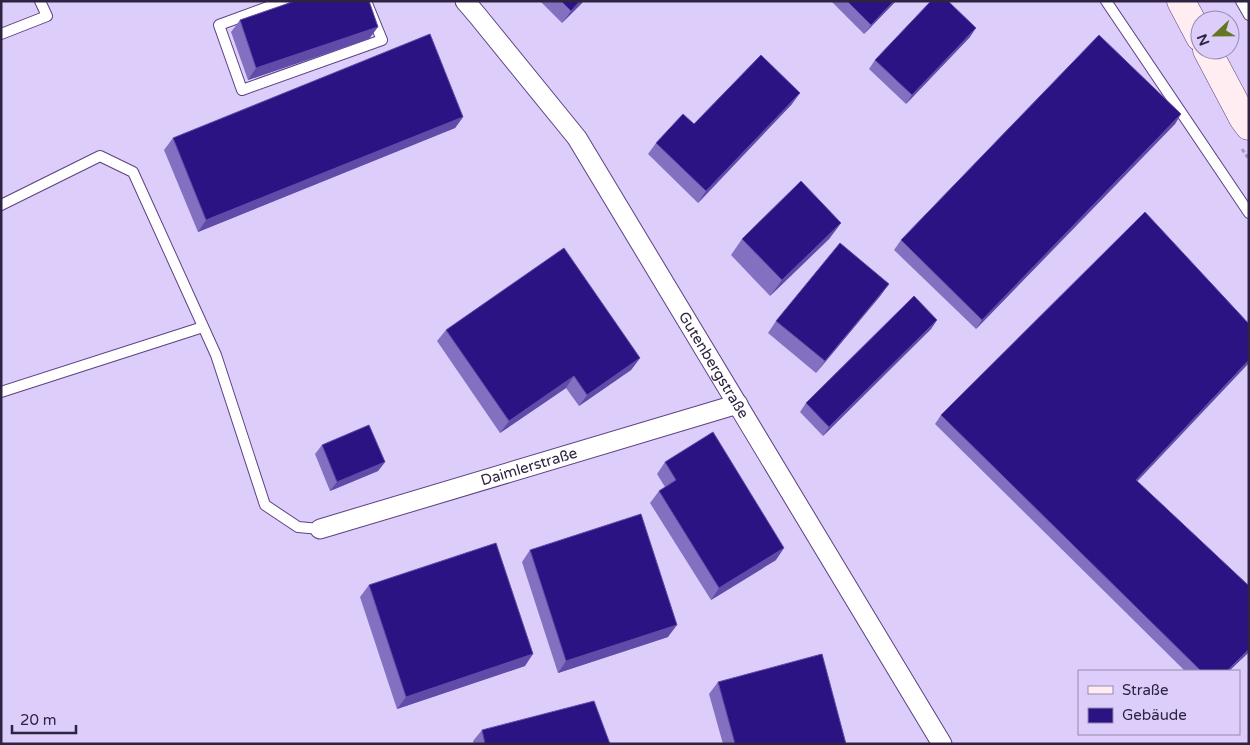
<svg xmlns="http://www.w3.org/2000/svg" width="1250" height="745" viewBox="0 0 1250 745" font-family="'Varela Round',sans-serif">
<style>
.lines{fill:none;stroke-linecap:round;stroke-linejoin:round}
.service-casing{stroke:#5c4184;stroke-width:12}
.minor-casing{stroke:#5c4184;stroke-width:21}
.secondary-casing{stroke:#5c4184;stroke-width:29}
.path{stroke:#a799c1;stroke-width:3;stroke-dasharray:4 2.5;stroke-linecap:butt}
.service{stroke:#fff;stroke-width:10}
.minor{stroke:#fff;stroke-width:19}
.secondary{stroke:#ffedf2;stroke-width:28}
.wall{fill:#8470c0}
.shaded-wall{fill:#614ba8}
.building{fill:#2c1384;stroke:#614ba8}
.labels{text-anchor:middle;stroke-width:5;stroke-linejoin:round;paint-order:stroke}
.street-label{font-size:15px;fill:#2e2340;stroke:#ddcdfb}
</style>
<rect width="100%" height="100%" fill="#ddcdfb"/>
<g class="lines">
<defs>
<g id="service">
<polyline points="284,1 219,25 242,90 382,40 366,1"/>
<polyline points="1106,1 1249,213"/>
<polyline points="1241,1 1249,15"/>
<polyline points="1,34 47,16 40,1"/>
<polyline points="1,205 100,156 133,172 216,355 265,505 298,527 320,529"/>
<polyline points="1,392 203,327"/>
</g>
<g id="minor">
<path id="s1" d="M 465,1 L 477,15 L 577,138 L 942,744"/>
<path id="s2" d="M 320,529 L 738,404"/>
</g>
<g id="secondary">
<polyline points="1181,1 1200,37"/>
<polyline points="1207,50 1243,118 1249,126"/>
</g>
</defs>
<!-- service casing -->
<use href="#service" class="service-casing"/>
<!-- minor casing -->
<use href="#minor" class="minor-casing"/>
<!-- secondary casing -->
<use href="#secondary" class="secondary-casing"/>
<!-- path -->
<polyline class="path" points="1242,149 1249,159"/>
<!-- service -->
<use href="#service" class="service"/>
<!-- minor -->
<use href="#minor" class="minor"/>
<!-- secondary -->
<use href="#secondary" class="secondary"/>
</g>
<!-- wall -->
<g class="wall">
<polygon points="540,1 584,1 562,23"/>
<polygon points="831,1 896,1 864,34"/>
<polygon points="240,20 369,39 248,80 231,32"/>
<polygon points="970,37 906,104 869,69 875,60"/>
<polygon points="792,104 698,203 648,154 656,143 694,124"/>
<polygon points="1181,114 1175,124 976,329 894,250 901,240"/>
<polygon points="463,117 455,128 198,232 164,150 173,138"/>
<polygon points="841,223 829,239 770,296 731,255 742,239"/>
<polygon points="881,295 816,373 768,333 776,321"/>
<polygon points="937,320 931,329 823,436 800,412 806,403"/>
<polygon points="446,330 640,358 631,370 579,406 566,388 500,433 437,341"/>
<polygon points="941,415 1137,481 1249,586 1249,652 1229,671 1185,671 935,424"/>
<polygon points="322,445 385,462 378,471 330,491 315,454"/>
<polygon points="665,462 776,560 711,600 650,503 659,491 665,487 657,474"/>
<polygon points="530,550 668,637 558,673 522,562"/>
<polygon points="369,585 525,666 397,709 360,597"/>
<polygon points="718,682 846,744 723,744 709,694"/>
<polygon points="482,730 610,744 474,744 473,741"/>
</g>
<!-- shaded-wall -->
<g class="shaded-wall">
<polygon points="580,1 584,1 562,23 571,11"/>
<polygon points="894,1 896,1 864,34 871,25"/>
<polygon points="378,27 369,39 248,80 256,68"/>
<polygon points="976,28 970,37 906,104 912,95"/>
<polygon points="800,93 792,104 698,203 706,191"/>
<polygon points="1181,114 1175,124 976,329 982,320"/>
<polygon points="463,117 455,128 198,232 206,220"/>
<polygon points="841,223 829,239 770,296 782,280"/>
<polygon points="889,284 881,295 816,373 825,361"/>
<polygon points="937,320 931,329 823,436 829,427"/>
<polygon points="640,358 631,370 579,406 587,395"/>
<polygon points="1249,360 1249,363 1130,489 1136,480"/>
<polygon points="574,376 566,388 500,433 509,421"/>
<polygon points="385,462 378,471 330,491 337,482"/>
<polygon points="784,548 776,560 711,600 719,588"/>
<polygon points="677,625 668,637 558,673 566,661"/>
<polygon points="1249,649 1249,652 1229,671 1227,671"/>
<polygon points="533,654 525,666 397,709 406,697"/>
</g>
<!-- building -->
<g class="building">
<polygon points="295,1 369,1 378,27 256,68 240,20"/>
<polygon points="561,1 580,1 571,11"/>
<polygon points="847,1 894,1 871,25"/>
<polygon points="931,1 948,1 976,28 912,95 875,60"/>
<polygon points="430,34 463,117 206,220 173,138"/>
<polygon points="1099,35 1181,114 982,320 901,240"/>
<polygon points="761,55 800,93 706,191 656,143 683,114 694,124"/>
<polygon points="801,181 841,223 782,280 742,239"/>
<polygon points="1145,212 1249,324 1249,360 1136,480 1249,586 1249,649 1227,671 1201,671 941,415"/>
<polygon points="840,243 889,284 825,361 776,321"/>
<polygon points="564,248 640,358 587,395 574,376 509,421 446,330"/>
<polygon points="914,296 937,320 829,427 806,403"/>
<polygon points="369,425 385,462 337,482 322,445"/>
<polygon points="713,432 784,548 719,588 659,491 676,480 665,462"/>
<polygon points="641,514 677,625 566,661 530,550"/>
<polygon points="496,543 533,654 406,697 369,585"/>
<polygon points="822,654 846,744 735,744 718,682"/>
<polygon points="594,701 610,744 485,744 482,730"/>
</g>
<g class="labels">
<!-- street labels -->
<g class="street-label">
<text dy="5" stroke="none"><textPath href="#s1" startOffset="442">Gutenbergstraße</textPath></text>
<text dy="5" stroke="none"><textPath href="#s2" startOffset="218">Daimlerstraße</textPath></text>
</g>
</g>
<!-- border -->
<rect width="1250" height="745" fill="none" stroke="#2e2340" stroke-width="5"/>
<!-- legend -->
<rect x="1078" y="670" width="162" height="65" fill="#ddcdfb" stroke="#9789b0"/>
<rect x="1088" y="686" width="25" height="8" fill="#ffedf2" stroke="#9789b0"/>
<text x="1122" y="695" font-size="15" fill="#2e2340">Straße</text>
<rect x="1088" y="708" width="25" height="15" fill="#2c1384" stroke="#9789b0"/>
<text x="1122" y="720" font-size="15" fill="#2e2340">Gebäude</text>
<!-- north arrow -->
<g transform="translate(1215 35) rotate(248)"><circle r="24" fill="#ddcdfb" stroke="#9789b0"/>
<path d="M0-4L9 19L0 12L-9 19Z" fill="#647624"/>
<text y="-8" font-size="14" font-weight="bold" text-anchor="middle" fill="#2e2340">N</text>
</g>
<!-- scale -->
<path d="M12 725v8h64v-8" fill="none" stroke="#2e2340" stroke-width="2.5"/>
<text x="20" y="725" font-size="15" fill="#2e2340" stroke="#ddcdfb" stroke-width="4" paint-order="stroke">20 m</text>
</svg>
